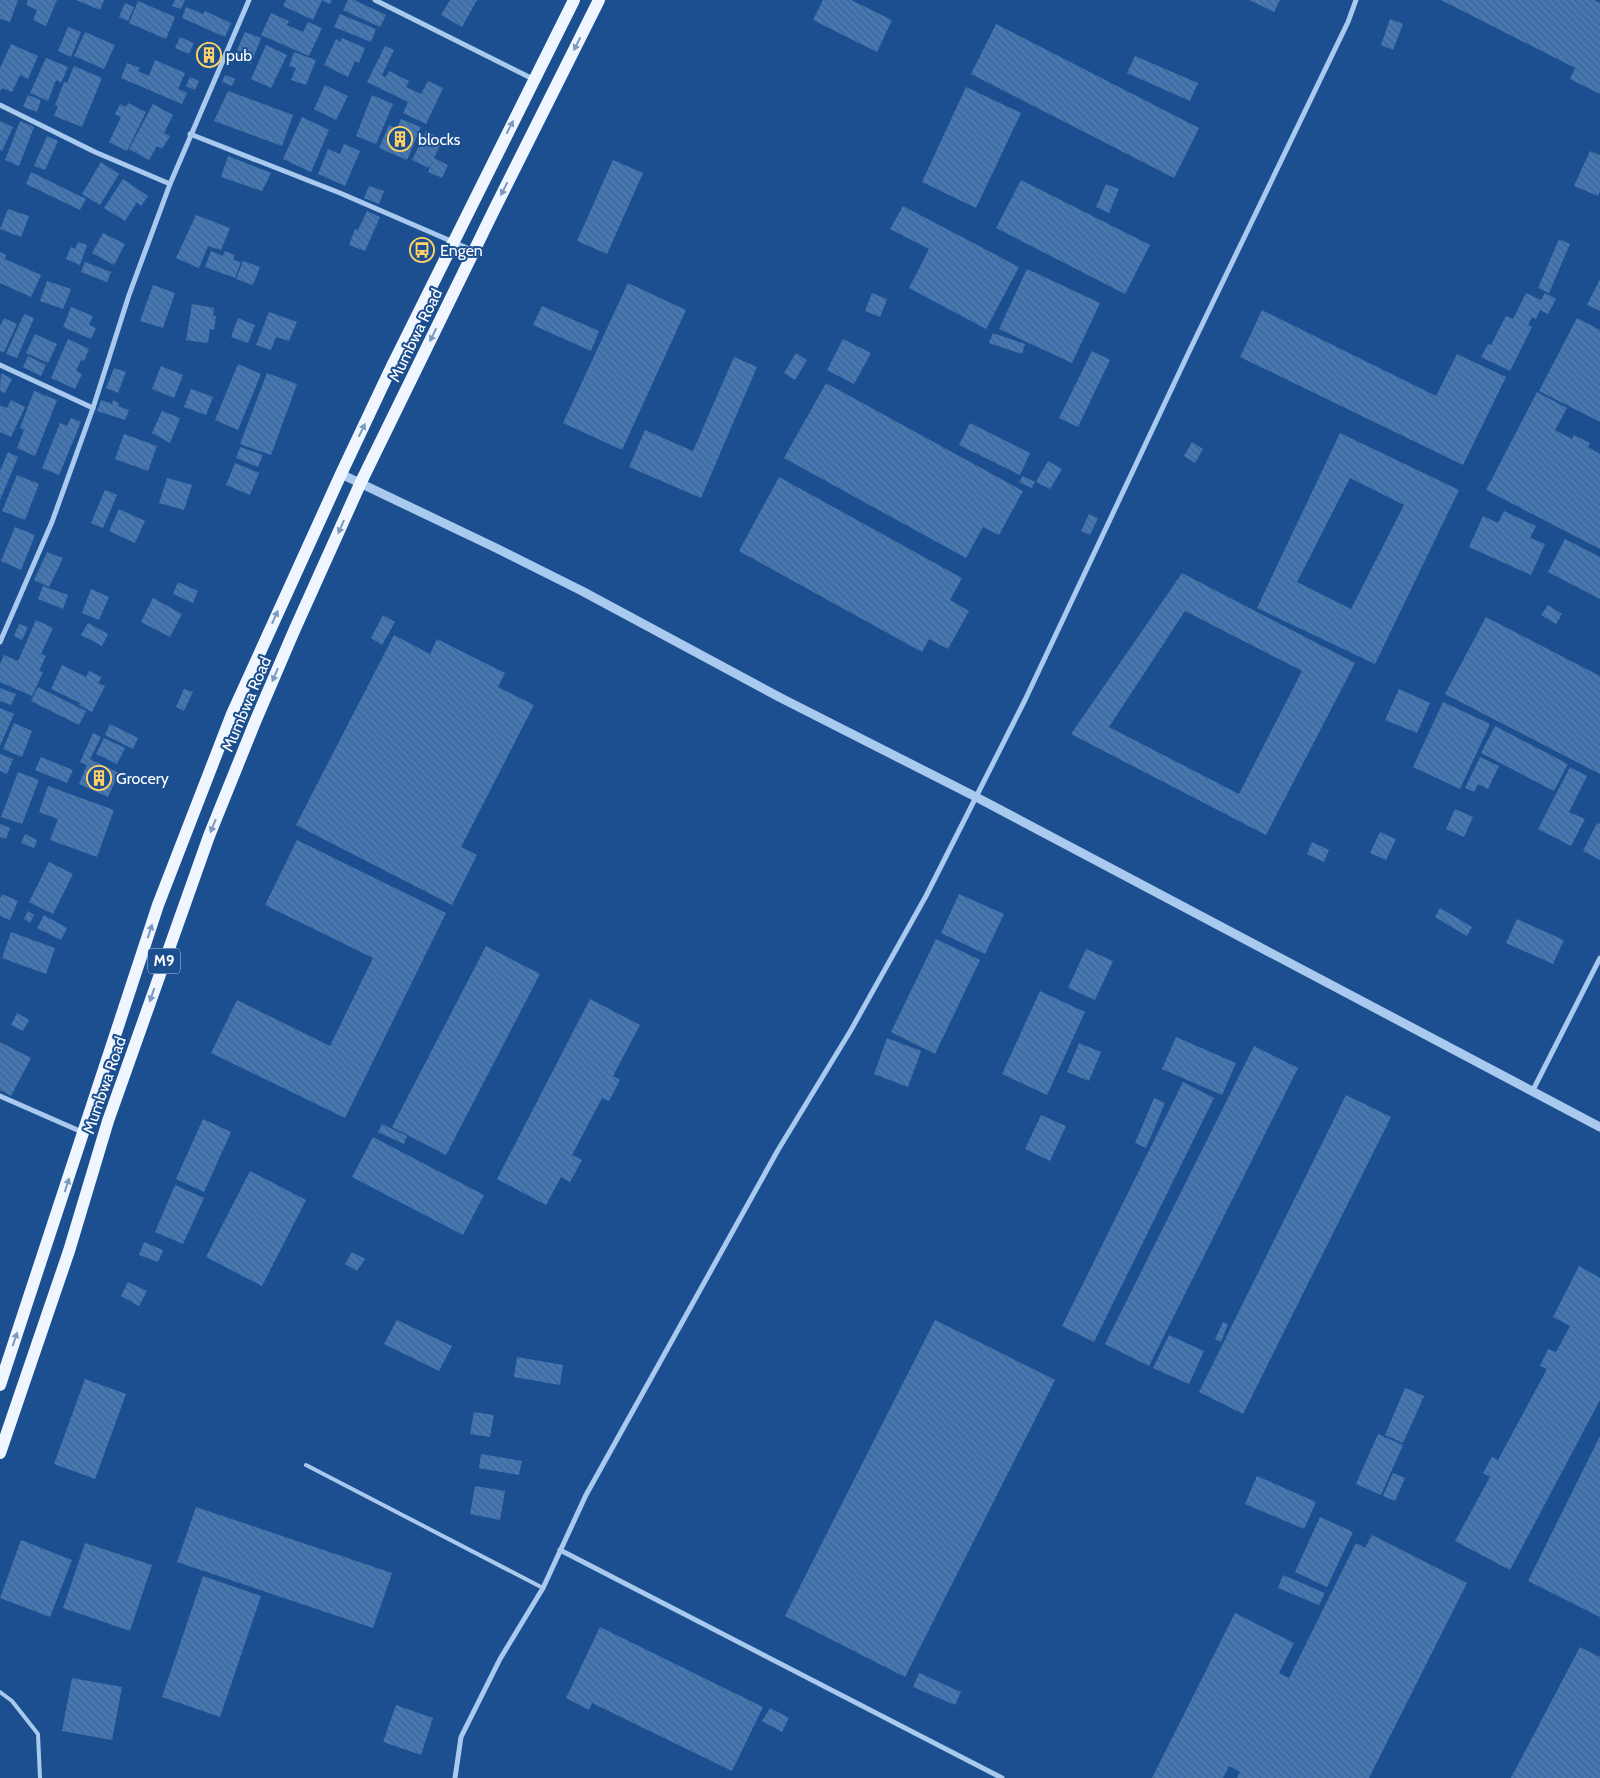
<svg xmlns="http://www.w3.org/2000/svg" width="1600" height="1778" viewBox="0 0 1600 1778" font-family="Cabin,sans-serif">
<style>
.building{fill:url(#building-back-hatch);fill-rule:evenodd}
.lines{fill:none;stroke-linecap:round;stroke-linejoin:round}
.service{stroke:#a9c9ee;stroke-width:4}
.minor{stroke:#a9c9ee;stroke-width:5}
.tertiary{stroke:#a9c9ee;stroke-width:9}
.primary{stroke:#f0f6ff;stroke-width:12}
.oneway{fill:#7b9ac1}
.labels{text-anchor:middle;stroke-width:4;stroke-linejoin:round;paint-order:stroke}
.shield{fill:#1b4f8f;stroke:#bbcadd;stroke-width:1}
.shield-label{font-size:15px;font-weight:bold;fill:#fff}
.poi-label{font-size:16px;fill:#fff;stroke:#1b4f8f;text-anchor:start}
.street-label{font-size:16px;fill:#fff;stroke:#1b4f8f}
</style>
<defs>
<pattern id="building-back-hatch" width="6" height="6" patternUnits="userSpaceOnUse" patternTransform="scale(1.25)"><rect width="6" height="6" fill="#4478b7"/><path d="M-1 5l2 2M0 0l6 6M5-1l2 2" fill="none" stroke="#486282"/></pattern>
</defs>
<rect width="100%" height="100%" fill="#1b4f8f"/>
<!-- building -->
<g class="building">
<polygon points="0,0 18,0 10,22 0,19"/>
<polygon points="28,0 57,0 46,26 33,20 37,10 26,5"/>
<polygon points="76,0 104,0 100,10"/>
<polygon points="175,0 185,0 181,9 172,6"/>
<polygon points="286,0 332,0 330,4 322,0 313,20 283,6"/>
<polygon points="348,0 354,0 386,15 380,27 343,10"/>
<polygon points="450,0 477,0 462,27 441,15"/>
<polygon points="823,0 851,0 892,20 877,52 813,20"/>
<polygon points="1249,0 1280,0 1274,12"/>
<polygon points="1441,0 1594,0 1600,3 1600,94 1570,79 1575,68"/>
<polygon points="138,1 175,17 166,39 129,23"/>
<polygon points="125,3 134,7 128,21 119,17"/>
<polygon points="186,7 203,14 205,11 231,23 225,37 182,18"/>
<polygon points="271,13 289,21 287,25 303,32 308,22 322,28 309,56 261,35"/>
<polygon points="340,14 376,29 371,42 334,27"/>
<polygon points="1390,19 1403,24 1393,50 1381,45"/>
<polygon points="996,24 1199,128 1174,178 971,74"/>
<polygon points="68,27 81,32 71,57 58,51"/>
<polygon points="85,32 115,45 104,69 74,56"/>
<polygon points="245,32 261,38 251,64 234,57"/>
<polygon points="180,37 194,43 189,54 175,48"/>
<polygon points="342,38 365,48 359,63 355,61 348,77 324,65 336,39 340,42"/>
<polygon points="207,41 221,48 211,69 198,63"/>
<polygon points="11,44 38,56 28,79 20,75 12,92 2,88 0,92 0,68"/>
<polygon points="266,45 287,55 271,88 251,79"/>
<polygon points="385,46 394,50 382,75 386,77 389,71 409,81 406,87 421,94 428,81 443,88 426,124 403,113 408,102 367,82"/>
<polygon points="294,52 316,60 306,85 291,80 296,68 289,66"/>
<polygon points="1135,56 1198,83 1190,101 1127,73"/>
<polygon points="46,58 68,67 61,83 56,80 48,101 30,93"/>
<polygon points="155,60 185,73 178,89 187,93 182,104 121,78 127,63 140,68 138,71 149,76"/>
<polygon points="74,66 102,78 82,127 54,116 58,106 55,105 64,82 67,83"/>
<polygon points="225,75 235,79 232,86 222,82"/>
<polygon points="190,77 199,81 195,90 186,86"/>
<polygon points="325,85 348,96 336,120 314,109"/>
<polygon points="966,87 1021,113 976,208 922,182"/>
<polygon points="228,91 293,115 282,146 214,121"/>
<polygon points="28,95 41,100 37,112 23,107"/>
<polygon points="372,95 393,104 376,144 356,136"/>
<polygon points="128,103 146,112 127,151 109,142 121,117 115,114 120,104 126,107"/>
<polygon points="153,104 173,115 164,133 170,136 162,149 157,146 149,160 129,149"/>
<polygon points="302,117 329,130 311,172 283,159"/>
<polygon points="401,119 421,127 407,160 379,148 389,125 397,129"/>
<polygon points="0,121 13,127 2,151 0,150"/>
<polygon points="20,121 34,127 19,166 5,160"/>
<polygon points="426,131 443,139 434,158 448,165 442,178 428,172 433,161 429,168 412,160"/>
<polygon points="47,136 58,141 45,170 34,166"/>
<polygon points="344,144 360,151 345,186 318,174 328,149 340,154"/>
<polygon points="1590,151 1600,155 1600,191 1598,196 1574,186"/>
<polygon points="228,156 271,173 262,191 221,177"/>
<polygon points="613,160 643,173 607,254 577,241"/>
<polygon points="101,162 119,174 100,205 82,194"/>
<polygon points="31,172 86,199 80,210 26,184"/>
<polygon points="123,179 148,196 141,206 137,202 125,221 104,208"/>
<polygon points="1021,180 1150,245 1125,294 996,228"/>
<polygon points="1106,184 1119,189 1109,213 1096,207"/>
<polygon points="369,186 384,191 379,204 364,198"/>
<polygon points="903,206 1019,267 986,329 909,288 929,249 890,229"/>
<polygon points="8,209 29,216 21,237 0,229"/>
<polygon points="367,211 380,217 365,251 349,245 355,229 358,230"/>
<polygon points="196,215 230,228 221,250 208,246 199,268 176,258"/>
<polygon points="103,233 125,244 114,265 92,253"/>
<polygon points="1559,239 1570,244 1549,293 1538,288"/>
<polygon points="78,242 87,245 80,265 66,259 71,247 75,249"/>
<polygon points="211,251 223,256 225,251 235,255 233,260 241,262 235,278 205,267"/>
<polygon points="0,252 6,255 5,259 41,275 31,297 0,283"/>
<polygon points="243,261 260,267 253,285 236,279"/>
<polygon points="85,262 111,272 107,282 81,272"/>
<polygon points="1027,269 1100,303 1072,363 999,329"/>
<polygon points="1600,279 1600,311 1587,305"/>
<polygon points="47,281 71,289 63,309 40,301"/>
<polygon points="628,283 686,310 622,450 563,423"/>
<polygon points="153,285 175,293 163,328 140,321"/>
<polygon points="872,293 887,299 880,317 865,311"/>
<polygon points="1526,293 1541,300 1545,293 1556,299 1548,314 1540,310 1536,319 1532,317 1528,325 1532,327 1510,371 1481,357 1488,344 1491,345 1506,316 1513,319"/>
<polygon points="192,304 214,308 213,316 216,316 214,330 210,329 208,343 186,340"/>
<polygon points="542,306 599,331 591,351 533,325"/>
<polygon points="71,307 93,316 89,325 96,328 91,339 63,327"/>
<polygon points="1262,310 1436,396 1457,354 1506,377 1463,465 1240,357"/>
<polygon points="269,312 297,322 289,341 276,337 271,350 256,345"/>
<polygon points="24,314 34,318 17,358 6,354"/>
<polygon points="4,318 17,324 4,352 0,351 0,326"/>
<polygon points="238,318 255,325 248,343 231,337"/>
<polygon points="1577,318 1600,330 1600,422 1539,391"/>
<polygon points="993,333 1025,344 1022,354 989,343"/>
<polygon points="35,334 57,344 48,363 26,353"/>
<polygon points="68,339 89,349 84,361 81,360 76,371 82,374 75,389 51,378"/>
<polygon points="843,339 871,353 854,384 827,370"/>
<polygon points="1092,351 1110,360 1078,427 1059,418"/>
<polygon points="796,353 807,360 795,380 784,373"/>
<polygon points="28,356 46,365 41,376 23,367"/>
<polygon points="734,357 757,367 701,498 629,467 645,430 693,451"/>
<polygon points="238,364 261,374 238,430 215,420"/>
<polygon points="161,366 183,375 174,398 152,389"/>
<polygon points="114,368 126,372 118,393 106,388"/>
<polygon points="1,373 12,379 5,393 0,391"/>
<polygon points="267,373 297,384 271,455 240,444"/>
<polygon points="826,383 1023,491 999,535 983,527 966,558 784,458"/>
<polygon points="191,389 213,397 206,415 184,407"/>
<polygon points="34,391 57,400 35,456 17,448 24,430 20,428"/>
<polygon points="1537,392 1567,408 1555,430 1572,439 1574,435 1590,443 1588,447 1600,454 1600,549 1486,490"/>
<polygon points="11,400 25,407 11,437 0,432 0,405 7,408"/>
<polygon points="101,400 112,404 113,400 119,403 118,406 129,410 125,420 97,411"/>
<polygon points="162,411 180,418 170,443 152,433"/>
<polygon points="71,418 81,422 59,475 42,468 60,423 67,426"/>
<polygon points="970,423 1030,453 1020,475 959,445"/>
<path d="M 1340,433 L 1459,490 L 1375,664 L 1257,608 ZM 1350,478 L 1404,505 L 1351,609 L 1297,582 Z"/>
<polygon points="124,434 157,446 148,471 115,459"/>
<polygon points="1192,442 1203,449 1195,463 1184,456"/>
<polygon points="240,447 263,455 258,467 236,458"/>
<polygon points="8,452 18,457 0,500 0,471"/>
<polygon points="1048,461 1062,469 1050,489 1036,482"/>
<polygon points="235,463 259,473 250,495 226,485"/>
<polygon points="17,475 39,484 25,520 2,511"/>
<polygon points="1023,476 1035,482 1032,488 1019,482"/>
<polygon points="779,477 962,578 950,600 969,611 948,649 929,639 922,652 739,551"/>
<polygon points="167,478 192,485 184,510 159,503"/>
<polygon points="105,490 117,495 103,528 91,523"/>
<polygon points="119,509 145,521 135,543 109,531"/>
<polygon points="1504,511 1536,526 1530,538 1545,544 1531,575 1469,547 1483,516 1498,523"/>
<polygon points="1089,514 1098,518 1090,535 1081,531"/>
<polygon points="15,527 35,535 21,570 1,561"/>
<polygon points="1565,539 1600,557 1600,599 1548,572"/>
<polygon points="47,552 63,558 49,587 34,580"/>
<path d="M 1182,573 L 1355,663 L 1266,835 L 1071,734 ZM 1185,611 L 1302,671 L 1239,794 L 1109,727 Z"/>
<polygon points="178,582 198,591 193,603 173,594"/>
<polygon points="43,586 68,595 63,609 38,599"/>
<polygon points="91,589 109,597 99,620 82,613"/>
<polygon points="153,598 182,614 170,637 141,622"/>
<polygon points="1548,605 1562,614 1556,624 1541,615"/>
<polygon points="383,615 395,622 382,645 371,638"/>
<polygon points="1486,617 1600,676 1600,774 1445,694"/>
<polygon points="36,620 53,628 41,654 46,656 39,671 43,672 32,696 0,682 0,664 4,655 18,661"/>
<polygon points="88,623 108,634 102,646 81,635"/>
<polygon points="19,624 28,627 22,640 14,636"/>
<polygon points="394,635 430,654 437,639 505,673 498,687 534,705 461,847 477,855 452,905 296,825"/>
<polygon points="62,665 86,677 89,671 102,677 98,683 105,686 92,712 79,705 80,703 51,689"/>
<polygon points="38,687 86,711 79,725 31,701"/>
<polygon points="0,688 16,694 11,705 0,701"/>
<polygon points="184,689 193,692 184,711 176,707"/>
<polygon points="1399,689 1430,703 1417,733 1385,720"/>
<polygon points="1443,702 1490,724 1460,789 1413,767"/>
<polygon points="0,708 14,714 0,746"/>
<polygon points="14,723 32,731 22,757 3,749"/>
<polygon points="110,724 138,738 133,749 105,735"/>
<polygon points="1495,726 1568,764 1554,791 1481,753"/>
<polygon points="93,733 101,737 90,759 119,773 108,797 79,784 87,765 80,762"/>
<polygon points="104,738 125,748 117,764 96,754"/>
<polygon points="0,754 13,759 7,774 0,771"/>
<polygon points="41,757 73,770 67,783 35,770"/>
<polygon points="1480,757 1499,766 1488,789 1478,784 1474,792 1465,788"/>
<polygon points="1570,767 1587,776 1569,812 1585,819 1571,846 1538,829"/>
<polygon points="18,772 39,780 22,824 1,817"/>
<polygon points="48,786 114,810 97,857 50,840 58,819 39,812"/>
<polygon points="1455,809 1473,817 1464,837 1446,829"/>
<polygon points="1597,823 1600,824 1600,860 1583,851"/>
<polygon points="0,824 10,828 6,839 0,837"/>
<polygon points="1380,832 1396,839 1386,860 1370,853"/>
<polygon points="25,834 37,840 34,848 21,843"/>
<polygon points="297,840 446,913 345,1118 211,1053 237,1000 330,1046 373,958 265,905"/>
<polygon points="1312,842 1329,850 1324,862 1307,854"/>
<polygon points="49,862 73,874 53,914 29,902"/>
<polygon points="2,894 18,901 10,920 0,916 0,899"/>
<polygon points="959,894 1004,914 985,954 941,933"/>
<polygon points="1440,908 1472,927 1467,936 1435,917"/>
<polygon points="28,911 34,915 30,923 24,919"/>
<polygon points="44,915 67,928 61,940 37,928"/>
<polygon points="1517,919 1564,940 1553,964 1506,943"/>
<polygon points="11,932 55,948 46,974 2,958"/>
<polygon points="936,939 980,960 935,1054 891,1032"/>
<polygon points="486,946 540,974 446,1155 392,1127"/>
<polygon points="1086,949 1113,961 1095,1000 1068,988"/>
<polygon points="1040,991 1085,1012 1047,1095 1002,1074"/>
<polygon points="590,999 640,1025 613,1076 620,1080 609,1101 602,1098 572,1155 582,1160 570,1182 561,1177 546,1205 497,1179"/>
<polygon points="17,1013 29,1020 23,1031 11,1025"/>
<polygon points="1176,1037 1236,1063 1222,1095 1162,1069"/>
<polygon points="887,1038 921,1051 908,1087 874,1074"/>
<polygon points="0,1042 31,1058 11,1096 0,1090"/>
<polygon points="1079,1043 1101,1052 1089,1081 1067,1072"/>
<polygon points="1254,1046 1298,1068 1149,1366 1105,1344"/>
<polygon points="1183,1082 1214,1098 1094,1342 1062,1326"/>
<polygon points="1346,1095 1391,1117 1243,1414 1199,1392"/>
<polygon points="1154,1098 1165,1103 1146,1148 1135,1143"/>
<polygon points="1041,1115 1066,1126 1050,1161 1025,1149"/>
<polygon points="203,1119 231,1132 204,1192 176,1179"/>
<polygon points="382,1124 407,1136 404,1144 378,1132"/>
<polygon points="373,1137 484,1195 463,1235 352,1177"/>
<polygon points="250,1171 306,1200 262,1286 206,1257"/>
<polygon points="175,1185 204,1198 183,1244 155,1232"/>
<polygon points="144,1242 163,1250 158,1262 139,1255"/>
<polygon points="352,1252 365,1259 357,1271 345,1264"/>
<polygon points="1579,1266 1600,1278 1600,1400 1510,1570 1455,1541 1490,1477 1483,1473 1492,1457 1498,1460 1547,1369 1540,1366 1548,1349 1556,1352 1570,1326 1553,1317"/>
<polygon points="128,1282 147,1291 139,1306 121,1296"/>
<polygon points="397,1320 452,1346 439,1371 384,1344"/>
<polygon points="935,1320 1055,1380 905,1677 785,1616"/>
<polygon points="1223,1322 1228,1324 1221,1342 1215,1339"/>
<polygon points="1169,1335 1204,1351 1189,1384 1153,1368"/>
<polygon points="517,1357 563,1365 560,1385 514,1377"/>
<polygon points="85,1379 126,1394 95,1479 54,1464"/>
<polygon points="1405,1388 1424,1396 1403,1443 1385,1435"/>
<polygon points="474,1412 494,1415 490,1437 470,1434"/>
<polygon points="1378,1434 1403,1445 1381,1495 1356,1484"/>
<polygon points="1600,1436 1600,1617 1528,1581"/>
<polygon points="481,1454 522,1461 519,1475 479,1468"/>
<polygon points="1393,1473 1405,1478 1395,1501 1383,1496"/>
<polygon points="1257,1476 1316,1502 1304,1529 1245,1504"/>
<polygon points="475,1486 505,1491 500,1520 470,1514"/>
<polygon points="196,1507 392,1573 373,1628 177,1562"/>
<polygon points="1320,1517 1353,1532 1327,1587 1295,1572"/>
<polygon points="1372,1535 1467,1583 1369,1778 1237,1778 1240,1772 1229,1766 1223,1778 1152,1778 1235,1613 1294,1643 1279,1673 1289,1678 1356,1543 1365,1548"/>
<polygon points="21,1540 72,1560 50,1617 0,1598"/>
<polygon points="85,1543 152,1565 130,1631 63,1608"/>
<polygon points="1283,1575 1325,1593 1319,1605 1278,1588"/>
<polygon points="203,1576 261,1596 220,1717 162,1697"/>
<polygon points="600,1627 763,1707 732,1771 592,1703 589,1710 566,1698"/>
<polygon points="1580,1647 1600,1657 1600,1778 1511,1778"/>
<polygon points="919,1673 961,1692 955,1705 913,1687"/>
<polygon points="72,1678 122,1687 112,1740 62,1731"/>
<polygon points="396,1705 433,1718 421,1755 383,1742"/>
<polygon points="770,1708 789,1718 782,1732 762,1721"/>
</g>
<g class="lines">
<!-- service -->
<g class="service">
<polyline points="306,1465 543,1588"/>
<polyline points="0,1692 12,1701 38,1734 40,1778"/>
</g>
<!-- minor -->
<g class="minor">
<polyline points="375,0 533,79"/>
<polyline points="0,105 95,152 170,184"/>
<polyline points="190,134 340,193 474,251"/>
<polyline points="0,365 93,408"/>
<polyline points="0,642 52,522 93,408 129,295 170,184 249,0"/>
<polyline points="1532,1092 1600,958"/>
<polyline points="0,1096 82,1132"/>
<polyline points="560,1550 1002,1778"/>
<polyline points="455,1778 461,1737 500,1659 543,1588 586,1495 778,1150 851,1030 926,896 976,797 1025,700 1187,356 1348,22 1356,0"/>
</g>
<!-- tertiary -->
<polyline class="tertiary" points="341,474 496,548 582,591 779,697 976,797 1600,1127"/>
<!-- primary -->
<g class="primary">
<polyline points="0,1385 158,905 232,714 341,474 391,368 574,0"/>
<polyline points="0,1453 69,1251 108,1121 209,836 255,722 294,631 361,482 495,208 599,0"/>
</g>
</g>
<!-- one-way arrows -->
<defs><path id="oneway-solid" d="M-6-.8H1V-3.2L6.5 0L1 3.2V.8H-6Z" transform="scale(1.25)"/></defs>
<g class="oneway">
<use href="#oneway-solid" transform="translate(577 44) rotate(117)"/>
<use href="#oneway-solid" transform="translate(510 127) rotate(-63)"/>
<use href="#oneway-solid" transform="translate(504 189) rotate(117)"/>
<use href="#oneway-solid" transform="translate(433 335) rotate(116)"/>
<use href="#oneway-solid" transform="translate(362 430) rotate(-64)"/>
<use href="#oneway-solid" transform="translate(341 527) rotate(114)"/>
<use href="#oneway-solid" transform="translate(275 617) rotate(-66)"/>
<use href="#oneway-solid" transform="translate(275 675) rotate(113)"/>
<use href="#oneway-solid" transform="translate(213 826) rotate(112)"/>
<use href="#oneway-solid" transform="translate(150 931) rotate(-72)"/>
<use href="#oneway-solid" transform="translate(152 995) rotate(109)"/>
<use href="#oneway-solid" transform="translate(67 1185) rotate(-72)"/>
<use href="#oneway-solid" transform="translate(15 1339) rotate(-72)"/>
</g>
<!-- icons -->
<defs>
<symbol id="building-ring" viewBox="-11 -11 22 22"><circle r="9.5" fill="#1b4f8f" stroke="#ffd166" stroke-width="1.5"/><path d="M-4-6H4V6H1V3H-1V6H-4ZM-2.5-4.3h1.7v1.8h-1.7ZM.8-4.3h1.7v1.8H.8ZM-2.5-1h1.7V.8h-1.7ZM.8-1h1.7V.8H.8Z" fill="#ffd166"/></symbol>
<symbol id="bus-ring" viewBox="-11 -11 22 22"><circle r="9.5" fill="#1b4f8f" stroke="#ffd166" stroke-width="1.5"/><path d="M-5-6H5V4H4V6H2V4H-2V6H-4V4H-5ZM-3.5-4V0h7V-4ZM-3.5 1.2v1.5H-2V1.2ZM2 1.2v1.5H3.5V1.2Z" fill="#ffd166"/></symbol>
</defs>
<g fill-rule="evenodd">
<use href="#building-ring" x="195" y="41" width="28" height="28"/>
<use href="#building-ring" x="386" y="125" width="28" height="28"/>
<use href="#bus-ring" x="408" y="236" width="28" height="28"/>
<use href="#building-ring" x="85" y="764" width="28" height="28"/>
</g>
<g class="labels">
<!-- shield labels -->
<rect class="shield" x="148" y="948.5" width="32" height="25" rx="4"/>
<g class="shield-label">
<text x="164" y="966">M9</text>
</g>
<!-- poi labels -->
<g class="poi-label">
<text x="226" y="61">pub</text>
<text x="418" y="145">blocks</text>
<text x="440" y="256">Engen</text>
<text x="116" y="784">Grocery</text>
</g>
<!-- street labels -->
<g class="street-label">
<text transform="translate(415 335) rotate(-64)" y="6">Mumbwa Road</text>
<text transform="translate(246 704) rotate(-67)" y="6">Mumbwa Road</text>
<text transform="translate(104 1085) rotate(-71)" y="6">Mumbwa Road</text>
</g>
</g>
</svg>
